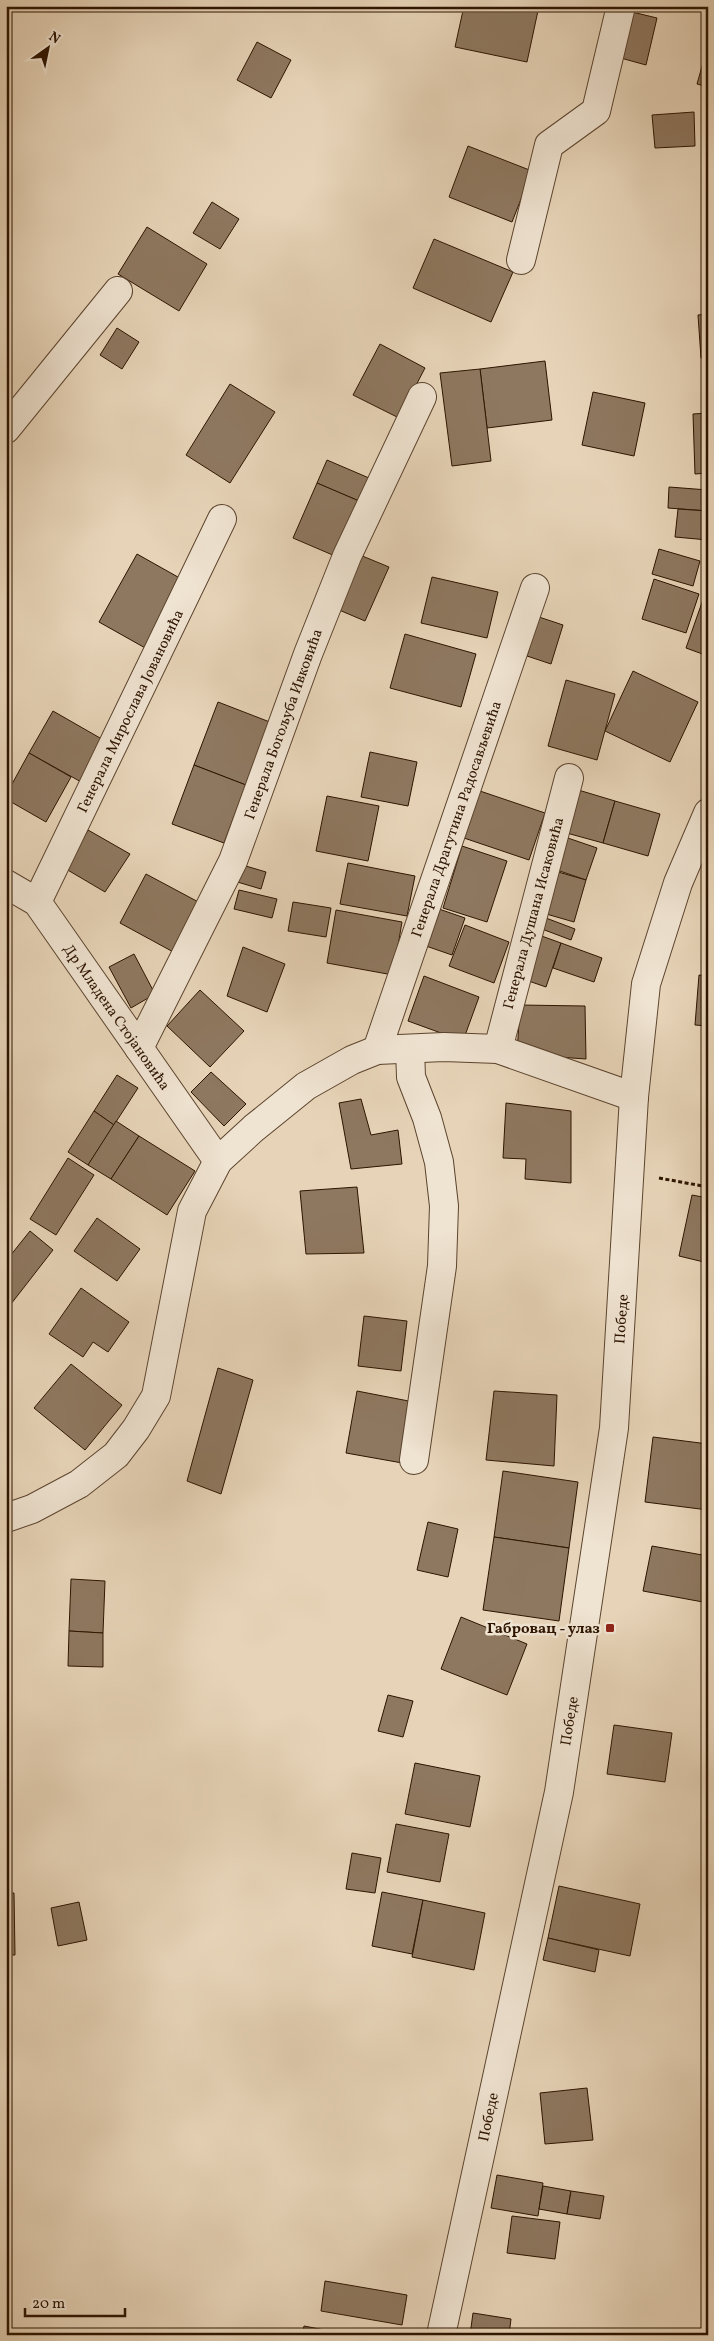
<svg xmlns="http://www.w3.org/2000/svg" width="714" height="2341" viewBox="0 0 714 2341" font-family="Vollkorn,serif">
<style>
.building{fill:#8e7860;stroke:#2d1400}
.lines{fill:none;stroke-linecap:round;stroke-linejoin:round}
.minor-casing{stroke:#5c442e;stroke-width:30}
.path{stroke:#2d1400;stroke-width:3;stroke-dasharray:4 2.5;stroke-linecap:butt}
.minor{stroke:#efe3d1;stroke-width:28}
.poi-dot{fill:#8f2418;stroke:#efe3d1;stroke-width:2}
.labels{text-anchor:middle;stroke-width:5;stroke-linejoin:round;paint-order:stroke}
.street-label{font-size:15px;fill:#2d1400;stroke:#efe3d1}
.poi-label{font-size:15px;font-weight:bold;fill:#2d1400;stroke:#efe3d1;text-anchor:end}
</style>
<rect width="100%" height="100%" fill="#e7d4b8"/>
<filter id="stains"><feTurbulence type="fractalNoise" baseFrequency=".004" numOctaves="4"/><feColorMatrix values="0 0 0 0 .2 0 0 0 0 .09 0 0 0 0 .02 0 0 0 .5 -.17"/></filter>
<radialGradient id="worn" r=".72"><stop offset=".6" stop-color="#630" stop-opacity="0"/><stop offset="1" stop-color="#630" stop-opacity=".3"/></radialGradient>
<!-- building -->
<g class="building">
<polygon points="464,6 539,6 527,62 455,47"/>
<polygon points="628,11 657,18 646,65 617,57"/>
<polygon points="257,42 291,60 271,98 237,80"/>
<polygon points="708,45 708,87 697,84"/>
<polygon points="694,112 695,146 655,148 652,115"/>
<polygon points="468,146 532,171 512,222 449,197"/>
<polygon points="212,202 239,219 220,249 193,233"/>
<polygon points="147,227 207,264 179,311 118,274"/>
<polygon points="434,239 513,272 491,322 413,288"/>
<polygon points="708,314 708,357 701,358 698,315"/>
<polygon points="117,328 139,342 122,369 100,355"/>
<polygon points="380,344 425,368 399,418 353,395"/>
<polygon points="545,361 552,420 487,428 480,369"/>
<polygon points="480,369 491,461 452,466 440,373"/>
<polygon points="230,384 275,412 230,483 186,455"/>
<polygon points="593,392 645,403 634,456 582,445"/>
<polygon points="708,413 708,473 695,474 693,414"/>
<polygon points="327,460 376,481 366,504 317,483"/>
<polygon points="317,483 366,504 342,559 293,538"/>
<polygon points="669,487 708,490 708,511 668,508"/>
<polygon points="678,509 708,511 708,540 675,537"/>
<polygon points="659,549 700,561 693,586 652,574"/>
<polygon points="355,553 389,567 365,621 332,607"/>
<polygon points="137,554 185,581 147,649 99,622"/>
<polygon points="432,577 498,592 487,638 421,623"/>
<polygon points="654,579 699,594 686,633 642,619"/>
<polygon points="706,591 708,591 708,656 686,648"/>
<polygon points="539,617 563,625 551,664 527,656"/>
<polygon points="405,634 476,654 461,707 390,688"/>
<polygon points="633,671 698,702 670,762 605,731"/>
<polygon points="566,680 615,694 597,760 548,746"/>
<polygon points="218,702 275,724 251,787 194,765"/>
<polygon points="53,711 107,742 83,783 29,753"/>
<polygon points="370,752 417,762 408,806 361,797"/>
<polygon points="29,753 71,777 46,822 6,799 6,795"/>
<polygon points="194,765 246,785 224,843 172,824"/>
<polygon points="575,789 615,801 603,843 563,832"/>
<polygon points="477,790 545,813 529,860 461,837"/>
<polygon points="327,796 379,806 368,861 316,851"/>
<polygon points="615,801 660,814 648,856 603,843"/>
<polygon points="88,830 130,854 105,892 66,869"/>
<polygon points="562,836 597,848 586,880 551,868"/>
<polygon points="462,846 507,861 487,922 443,908"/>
<polygon points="348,863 415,876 407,916 340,904"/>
<polygon points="239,864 266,872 261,889 234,881"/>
<polygon points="548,869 586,880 574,922 536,911"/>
<polygon points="146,874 204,905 177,954 120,923"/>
<polygon points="239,890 277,899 272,918 234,909"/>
<polygon points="293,902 331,908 326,937 288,931"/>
<polygon points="439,909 465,918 452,955 426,946"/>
<polygon points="336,910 402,922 393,975 327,963"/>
<polygon points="538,915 575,929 571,940 534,926"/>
<polygon points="465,925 509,942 494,983 449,966"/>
<polygon points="536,934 561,943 546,987 520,978"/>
<polygon points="561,943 602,958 594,982 553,968"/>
<polygon points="243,947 285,964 267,1012 227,996"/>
<polygon points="134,954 155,994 131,1008 109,967"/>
<polygon points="699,975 708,976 708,1026 695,1025"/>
<polygon points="424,976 479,997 463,1041 408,1021"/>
<polygon points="200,990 244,1031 210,1067 167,1026"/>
<polygon points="520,1005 585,1006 586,1059 517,1054"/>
<polygon points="211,1072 246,1104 224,1126 191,1092"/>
<polygon points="117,1075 138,1088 114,1125 94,1111"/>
<polygon points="361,1099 371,1135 398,1130 402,1164 351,1169 339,1103"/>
<polygon points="506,1103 571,1111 571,1183 525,1179 526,1159 503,1158"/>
<polygon points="94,1111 114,1125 88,1165 68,1152"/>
<polygon points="116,1121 139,1136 111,1179 88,1165"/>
<polygon points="139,1136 195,1171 167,1215 111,1179"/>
<polygon points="68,1158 94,1175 56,1235 30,1219"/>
<polygon points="357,1187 364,1253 306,1254 300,1191"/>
<polygon points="692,1195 708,1198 708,1263 679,1256"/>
<polygon points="97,1218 140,1249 117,1281 74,1251"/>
<polygon points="30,1231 53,1250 11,1304 6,1301 6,1261"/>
<polygon points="81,1288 129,1322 108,1352 93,1342 83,1357 49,1334"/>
<polygon points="364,1316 407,1321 401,1371 358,1366"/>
<polygon points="71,1364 122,1405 85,1450 34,1408"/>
<polygon points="218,1368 253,1380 221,1494 187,1481"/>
<polygon points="357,1391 419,1403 408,1464 346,1453"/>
<polygon points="494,1391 557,1395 554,1466 486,1460"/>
<polygon points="653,1437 708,1444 708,1510 645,1502"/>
<polygon points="503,1471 578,1482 569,1548 494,1537"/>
<polygon points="428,1522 458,1529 448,1577 417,1570"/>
<polygon points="494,1537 569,1548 559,1621 483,1610"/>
<polygon points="652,1546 708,1556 708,1574 703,1602 643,1591"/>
<polygon points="71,1579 105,1581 103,1633 69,1631"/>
<polygon points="461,1617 527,1644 507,1695 441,1669"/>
<polygon points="69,1631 103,1633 103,1667 68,1666"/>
<polygon points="388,1695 413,1701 403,1737 378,1731"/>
<polygon points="614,1725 672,1733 665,1782 607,1774"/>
<polygon points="415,1763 480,1776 470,1827 405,1814"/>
<polygon points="396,1824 449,1834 440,1882 387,1872"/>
<polygon points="352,1853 381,1858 375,1893 346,1889"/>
<polygon points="559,1886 640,1904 630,1956 548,1938"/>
<polygon points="382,1892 423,1900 412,1954 372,1946"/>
<polygon points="6,1893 14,1893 15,1955 6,1955"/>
<polygon points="423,1900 485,1913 474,1970 412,1957"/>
<polygon points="79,1902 87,1940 58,1946 51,1908"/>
<polygon points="548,1938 599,1950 595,1972 543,1960"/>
<polygon points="587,2088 593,2140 545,2144 540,2093"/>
<polygon points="497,2175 543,2183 538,2216 491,2208"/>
<polygon points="543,2186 571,2191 567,2214 539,2209"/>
<polygon points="571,2191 604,2196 600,2219 567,2214"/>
<polygon points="512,2216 560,2222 555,2259 507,2253"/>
<polygon points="325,2281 407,2295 402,2325 321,2311"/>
<polygon points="473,2313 511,2319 509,2335 470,2335"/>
<polygon points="304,2326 330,2331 329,2335 302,2335"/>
</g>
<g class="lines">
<defs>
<g id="minor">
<polyline points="521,260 549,145 596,111 621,6"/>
<polyline points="6,429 118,291"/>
<polyline points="6,884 37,902 218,1161"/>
<polyline points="37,902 222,519"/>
<polyline points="139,1048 233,861 308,654 347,556 422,397"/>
<polyline points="410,1049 411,1077 427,1118 439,1162 444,1206 442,1266 414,1460"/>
<polyline points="498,1049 569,778"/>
<polyline points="377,1050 535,588"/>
<polyline points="6,1518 32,1509 79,1484 116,1455 136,1429 156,1396 192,1211 218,1161 254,1128 306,1086 352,1060 377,1050 444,1047 498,1049 634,1097"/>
<polyline points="441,2335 559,1792 614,1428 634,1097 646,984 678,883 708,813"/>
</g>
</defs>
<!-- minor casing -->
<use href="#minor" class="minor-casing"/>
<!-- path -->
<polyline class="path" points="659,1178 708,1187"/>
<!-- minor -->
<use href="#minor" class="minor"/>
</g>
<!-- markers -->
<rect class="poi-dot" x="605" y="1623" width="10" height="10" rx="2.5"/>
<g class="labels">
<!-- street labels -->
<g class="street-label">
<text transform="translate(130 711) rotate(-64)" y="5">Генерала Мирослава Јовановића</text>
<text transform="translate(283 724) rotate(-70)" y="5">Генерала Богољуба Ивковића</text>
<text transform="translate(456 819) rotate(-71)" y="5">Генерала Драгутина Радосављевића</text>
<text transform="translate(533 913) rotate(-75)" y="5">Генерала Душана Исаковића</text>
<text transform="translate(117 1017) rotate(55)" y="5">Др Младена Стојановића</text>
<text transform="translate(621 1319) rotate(-86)" y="5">Победе</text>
<text transform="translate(569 1721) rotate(-81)" y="5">Победе</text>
<text transform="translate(488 2117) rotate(-78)" y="5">Победе</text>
</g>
<!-- poi labels -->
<g class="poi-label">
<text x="600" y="1633">Габровац - улаз</text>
</g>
</g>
<!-- margin -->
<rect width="714" height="2341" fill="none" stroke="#e7d4b8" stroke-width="25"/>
<rect x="8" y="8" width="699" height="2326" fill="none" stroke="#2d1400" stroke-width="2.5"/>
<rect x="12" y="12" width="689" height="2316" fill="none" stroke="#2d1400"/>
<!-- north arrow -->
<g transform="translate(48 48) rotate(33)" stroke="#efe3d1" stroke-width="4" paint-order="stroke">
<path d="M0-4L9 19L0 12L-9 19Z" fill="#2d1400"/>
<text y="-8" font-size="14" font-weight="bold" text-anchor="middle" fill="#2d1400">N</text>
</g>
<!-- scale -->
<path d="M25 2308v8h100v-8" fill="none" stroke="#2d1400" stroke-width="2.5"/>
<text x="32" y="2308" font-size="15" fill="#2d1400" stroke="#efe3d1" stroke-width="4" paint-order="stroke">20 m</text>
<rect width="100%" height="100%" filter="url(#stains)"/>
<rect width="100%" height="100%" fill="url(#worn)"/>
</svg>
